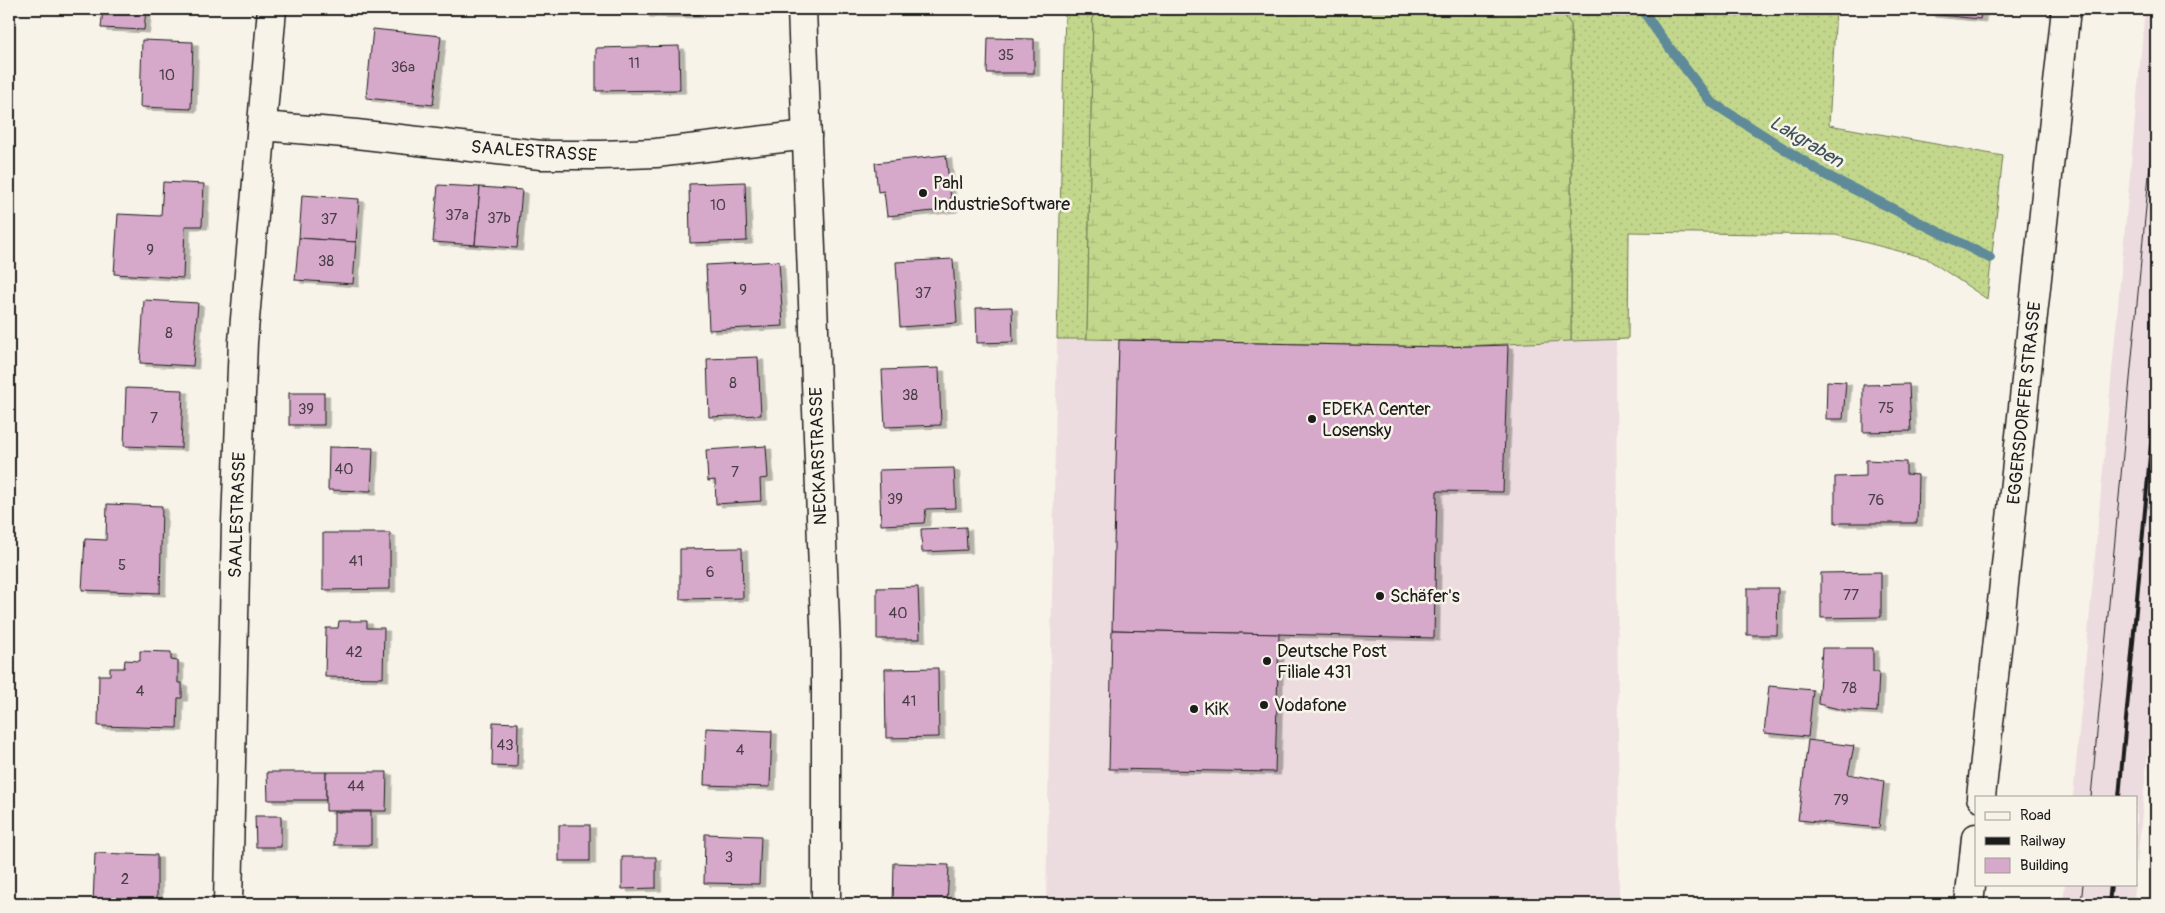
<svg xmlns="http://www.w3.org/2000/svg" width="2165" height="913" viewBox="0 0 2165 913" font-family="Pangolin,sans-serif">
<style>
.built{fill:#eddcdf}
.grass{fill:url(#grass-dots);stroke:#707a54}
.wetland{fill:url(#wetland-marsh);stroke:#707a54}
.lines{fill:none;stroke-linecap:round;stroke-linejoin:round}
.stream{stroke:#5f8a99;stroke-width:10}
.building{fill:#d6a8ca;stroke:#1c1c1c;filter:url(#shadow)}
.minor-casing{stroke:#1c1c1c;stroke-width:31}
.minor{stroke:#f7f3e8;stroke-width:28}
.tram{stroke:#1c1c1c;stroke-width:1}
.rail{stroke:#1c1c1c;stroke-width:4}
.poi-dot{fill:#1c1c1c;stroke:#f7f3e8;stroke-width:2}
.labels{text-anchor:middle;stroke-width:5;stroke-linejoin:round;paint-order:stroke}
.number-label{font-size:15px;fill:#4a3f48}
.street-label{font-size:18px;fill:#1c1c1c;stroke:#f7f3e8}
.poi-label{font-size:18px;fill:#1c1c1c;stroke:#f7f3e8;text-anchor:start}
.water-label{font-size:19px;font-style:italic;fill:#3d535a;stroke:#f7f3e8}
</style>
<defs>
<pattern id="grass-dots" width="8" height="8" patternUnits="userSpaceOnUse" patternTransform="scale(1.25)"><rect width="8" height="8" fill="#c3d78c"/><path d="M2 2h.1M6 6h.1" fill="none" stroke="#a7b878" stroke-width="1.8" stroke-linecap="round"/></pattern>
<pattern id="wetland-marsh" width="20" height="14" patternUnits="userSpaceOnUse" patternTransform="scale(1.25)"><rect width="20" height="14" fill="#c3d78c"/><path d="M1 5h8M5 5V1M11 12h8M15 12V8" fill="none" stroke="#a7b878"/></pattern>
<filter id="shadow"><feDropShadow dx="5.5" dy="3" stdDeviation="0" flood-color="#0004"/></filter>
</defs>
<rect width="100%" height="100%" fill="#f7f3e8"/>
<filter id="ink" filterUnits="userSpaceOnUse"><feTurbulence type="fractalNoise" baseFrequency=".02" numOctaves="2"/><feDisplacementMap in="SourceGraphic" scale="10" xChannelSelector="R" yChannelSelector="G"/><feConvolveMatrix kernelMatrix="1 2 1 2 8 2 1 2 1" color-interpolation-filters="sRGB"/></filter>
<g filter="url(#ink)">
<!-- built -->
<g class="built">
<polygon points="2145,9 2156,9 2156,666 2136,876 2136,797 2073,797"/>
<polygon points="1057,339 1441,347 1616,339 1619,904 1046,904"/>
<polygon points="2065,884 2135,884 2134,904 2063,904"/>
</g>
<!-- grass -->
<g class="grass">
<polygon points="1065,9 1093,9 1087,339 1057,339"/>
<polygon points="1560,9 1836,9 1829,125 2003,156 1987,299 1926,258 1836,235 1629,232 1628,339 1571,341 1571,25"/>
</g>
<!-- wetland -->
<polygon class="wetland" points="1093,9 1560,9 1571,25 1571,341 1441,347 1087,339"/>
<g class="lines">
<!-- stream -->
<polyline class="stream" points="1642,9 1659,34 1711,102 1824,174 1990,258"/>
</g>
<!-- building -->
<g class="building">
<polygon points="103,9 146,9 144,30 101,28"/>
<polygon points="644,9 699,9 699,15 644,14"/>
<polygon points="1929,9 1982,9 1980,19 1929,14"/>
<polygon points="373,29 441,36 433,105 366,98"/>
<polygon points="988,38 1034,39 1034,73 987,73"/>
<polygon points="142,40 193,42 191,109 140,107"/>
<polygon points="679,46 680,90 596,91 596,48"/>
<polygon points="946,155 952,209 887,216 884,191 878,192 875,163"/>
<polygon points="163,182 204,184 202,226 185,226 183,278 114,274 118,214 161,216"/>
<polygon points="745,182 747,241 690,243 689,184"/>
<polygon points="438,185 480,187 475,245 433,242"/>
<polygon points="480,187 522,190 517,248 475,245"/>
<polygon points="302,195 359,199 356,242 299,238"/>
<polygon points="299,238 356,242 353,284 295,280"/>
<polygon points="953,259 957,323 900,327 896,262"/>
<polygon points="779,261 783,326 709,330 706,265"/>
<polygon points="144,300 198,303 193,366 140,363"/>
<polygon points="1012,307 1013,342 977,343 976,308"/>
<polygon points="1119,340 1441,347 1508,345 1503,492 1437,491 1434,638 1112,630"/>
<polygon points="758,357 761,415 709,417 707,359"/>
<polygon points="939,368 941,425 885,427 882,370"/>
<polygon points="1827,381 1846,382 1843,419 1826,419"/>
<polygon points="1909,384 1911,431 1863,432 1863,385"/>
<polygon points="126,388 183,390 181,448 124,446"/>
<rect x="289" y="393" width="35" height="32"/>
<polygon points="766,446 768,478 760,479 761,501 716,504 715,480 708,481 706,450"/>
<polygon points="329,447 373,448 371,491 328,490"/>
<polygon points="1866,460 1906,462 1906,474 1918,475 1917,523 1835,523 1835,477 1866,476"/>
<polygon points="954,468 956,508 926,509 924,523 881,525 879,470"/>
<polygon points="107,504 162,506 160,593 82,590 85,539 106,540"/>
<polygon points="966,527 967,550 922,552 921,529"/>
<polygon points="323,533 390,533 390,589 323,590"/>
<polygon points="742,548 743,598 680,599 680,549"/>
<polygon points="1881,572 1881,617 1821,618 1821,573"/>
<polygon points="918,587 920,639 877,639 877,588"/>
<polygon points="1747,588 1778,588 1777,635 1747,635"/>
<polygon points="339,621 367,621 367,628 384,628 383,678 325,677 326,628 338,628"/>
<polygon points="1112,630 1279,634 1275,772 1109,769"/>
<polygon points="1822,648 1873,648 1873,672 1879,672 1877,712 1843,710 1818,704"/>
<polygon points="140,651 171,652 171,660 178,661 178,683 182,683 182,698 178,698 177,728 98,726 99,675 110,675 110,668 124,668 125,660 140,661"/>
<polygon points="938,668 939,737 886,738 885,669"/>
<polygon points="1769,686 1813,690 1808,737 1764,733"/>
<polygon points="493,722 518,723 517,767 492,766"/>
<polygon points="706,728 772,731 770,787 704,785"/>
<polygon points="1808,740 1854,746 1848,774 1884,781 1879,828 1798,820"/>
<polygon points="267,772 326,772 326,800 268,800"/>
<polygon points="326,772 387,772 386,811 326,811"/>
<rect x="334" y="812" width="37" height="33"/>
<polygon points="255,816 281,816 281,847 256,847"/>
<rect x="559" y="825" width="31" height="36"/>
<polygon points="705,834 761,836 759,884 704,883"/>
<polygon points="95,853 157,855 157,904 93,904"/>
<polygon points="622,857 656,857 656,888 622,889"/>
<polygon points="894,863 949,865 947,904 893,904"/>
</g>
<g class="lines">
<defs>
<g id="minor">
<polyline points="802,9 826,650 826,904"/>
<polyline points="262,126 356,134 541,155 601,155 656,153 807,135"/>
<polyline points="1981,797 2066,9"/>
<polyline points="228,904 236,523 243,342 272,9"/>
<polyline points="1969,904 1976,838"/>
</g>
</defs>
<!-- minor casing -->
<use href="#minor" class="minor-casing"/>
<!-- minor -->
<use href="#minor" class="minor"/>
<!-- tram -->
<g class="tram">
<polyline points="2091,797 2156,100"/>
<polyline points="2081,904 2083,884"/>
</g>
<!-- rail -->
<g class="rail">
<polyline points="2119,797 2156,389"/>
<polyline points="2109,904 2111,884"/>
</g>
</g>
</g>
<!-- markers -->
<g class="poi-dot">
<circle cx="923" cy="193" r="5"/>
<circle cx="1312" cy="419" r="5"/>
<circle cx="1380" cy="596" r="5"/>
<circle cx="1267" cy="661" r="5"/>
<circle cx="1264" cy="705" r="5"/>
<circle cx="1194" cy="709" r="5"/>
</g>
<g class="labels">
<!-- number labels -->
<g class="number-label">
<text x="1006" y="60">35</text>
<text x="634" y="68">11</text>
<text x="403" y="72">36a</text>
<text x="167" y="80">10</text>
<text x="718" y="210">10</text>
<text x="457" y="220">37a</text>
<text x="499" y="223">37b</text>
<text x="329" y="224">37</text>
<text x="150" y="255">9</text>
<text x="326" y="266">38</text>
<text x="743" y="295">9</text>
<text x="923" y="298">37</text>
<text x="169" y="338">8</text>
<text x="733" y="388">8</text>
<text x="910" y="400">38</text>
<text x="1886" y="413">75</text>
<text x="306" y="414">39</text>
<text x="154" y="423">7</text>
<text x="344" y="474">40</text>
<text x="735" y="477">7</text>
<text x="895" y="504">39</text>
<text x="1876" y="505">76</text>
<text x="356" y="566">41</text>
<text x="122" y="570">5</text>
<text x="710" y="577">6</text>
<text x="1851" y="600">77</text>
<text x="898" y="618">40</text>
<text x="354" y="657">42</text>
<text x="1849" y="693">78</text>
<text x="140" y="696">4</text>
<text x="909" y="706">41</text>
<text x="505" y="750">43</text>
<text x="740" y="755">4</text>
<text x="356" y="791">44</text>
<text x="1841" y="805">79</text>
<text x="729" y="862">3</text>
<text x="125" y="884">2</text>
</g>
<!-- street labels -->
<g class="street-label">
<text transform="translate(534 151) rotate(4)" y="6">SAALESTRASSE</text>
<text transform="translate(2024 403) rotate(-84)" y="6">EGGERSDORFER STRASSE</text>
<text transform="translate(818 456) rotate(-92)" y="6">NECKARSTRASSE</text>
<text transform="translate(237 515) rotate(-88)" y="6">SAALESTRASSE</text>
</g>
<!-- poi labels -->
<g class="poi-label">
<text x="933" y="189">Pahl<tspan x="933" dy="21">IndustrieSoftware</tspan></text>
<text x="1322" y="415">EDEKA Center<tspan x="1322" dy="21">Losensky</tspan></text>
<text x="1390" y="602">Schäfer's</text>
<text x="1277" y="657">Deutsche Post<tspan x="1277" dy="21">Filiale 431</tspan></text>
<text x="1274" y="711">Vodafone</text>
<text x="1204" y="715">KiK</text>
</g>
<!-- water labels -->
<g class="water-label">
<text transform="translate(1807 141) rotate(31)" y="7">Lakgraben</text>
</g>
</g>
<!-- margin -->
<rect width="2165" height="913" fill="none" stroke="#f7f3e8" stroke-width="30"/>
<rect x="15" y="15" width="2135" height="883" fill="none" stroke="#1c1c1c" stroke-width="2" filter="url(#ink)"/>
<!-- legend -->
<rect x="1975" y="796" width="162" height="90" fill="#f7f3e8" stroke="#9f9d96"/>
<rect x="1985" y="812" width="25" height="8" fill="#f7f3e8" stroke="#9f9d96"/>
<text x="2020" y="820" font-size="15" fill="#1c1c1c">Road</text>
<rect x="1985" y="837" width="25" height="8" fill="#1c1c1c" stroke="#9f9d96"/>
<text x="2020" y="846" font-size="15" fill="#1c1c1c">Railway</text>
<rect x="1985" y="858" width="25" height="15" fill="#d6a8ca" stroke="#9f9d96"/>
<text x="2020" y="870" font-size="15" fill="#1c1c1c">Building</text>
</svg>
